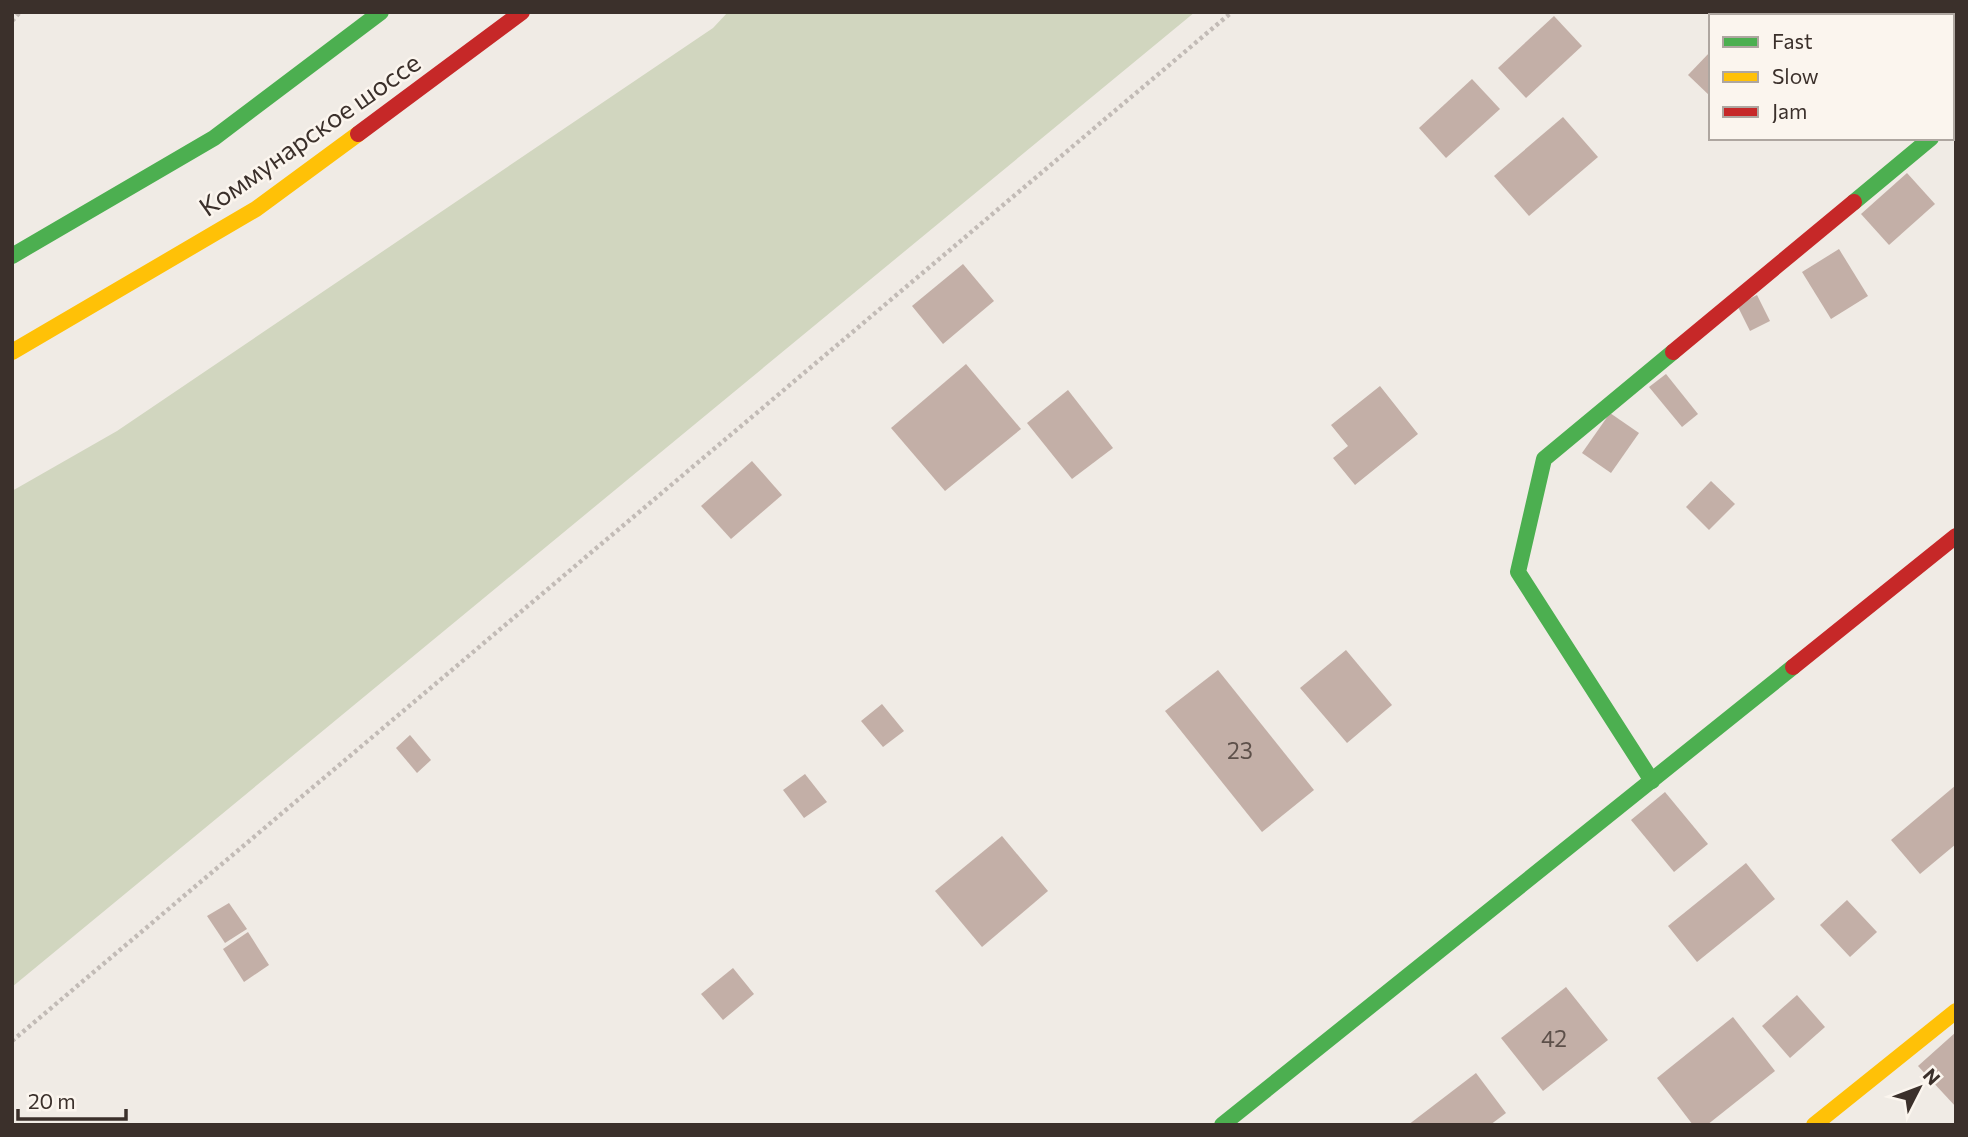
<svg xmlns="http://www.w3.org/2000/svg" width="1968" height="1137" viewBox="0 0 1968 1137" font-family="Commissioner,sans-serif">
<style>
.green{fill:#d1d6bf}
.building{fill:#c3afa7}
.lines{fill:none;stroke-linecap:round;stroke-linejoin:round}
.path{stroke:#c2bbb6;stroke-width:4.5;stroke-dasharray:3.5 3.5;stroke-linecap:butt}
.street{stroke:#c9c3be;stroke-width:35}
.fast{stroke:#4caf50;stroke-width:16}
.slow{stroke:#ffc107;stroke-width:16}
.jam{stroke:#c62828;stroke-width:16}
.labels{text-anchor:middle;stroke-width:5;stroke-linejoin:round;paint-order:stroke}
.number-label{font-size:23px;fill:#5d504a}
.street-label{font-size:26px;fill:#3b302b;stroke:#fbf5ee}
</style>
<rect width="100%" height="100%" fill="#f0ebe5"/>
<!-- green -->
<polygon class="green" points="728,12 1195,12 12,987 12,491 117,431 713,28"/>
<!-- building -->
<g class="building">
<polygon points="1911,12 1956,12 1956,47 1952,49 1952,16 1914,16"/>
<polygon points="1554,16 1582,46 1526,98 1498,68"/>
<polygon points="1711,51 1711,97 1688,75"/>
<polygon points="1472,79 1500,109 1446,158 1419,128"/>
<polygon points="1563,117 1598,157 1529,216 1494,176"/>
<polygon points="1907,173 1935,204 1889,245 1861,214"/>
<polygon points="1839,249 1868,296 1831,319 1802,272"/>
<polygon points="963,264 994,301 943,344 912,306"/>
<polygon points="1757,295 1770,321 1750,331 1737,305"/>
<polygon points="966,364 1021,429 945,491 891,428"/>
<polygon points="1666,374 1698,414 1682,427 1649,387"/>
<polygon points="1380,386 1418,434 1355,485 1333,458 1348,446 1331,425"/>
<polygon points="1068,390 1113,448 1072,479 1027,423"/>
<polygon points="1610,413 1639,433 1611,473 1582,453"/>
<polygon points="752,461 782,495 731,539 701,506"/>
<polygon points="1711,481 1735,504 1709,530 1686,507"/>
<polygon points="1346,650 1392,705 1347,743 1300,688"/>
<polygon points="1218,670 1314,790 1262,832 1165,711"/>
<polygon points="882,704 904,731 883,747 861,721"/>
<polygon points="410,735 431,760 417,773 396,748"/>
<polygon points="805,774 827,802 804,818 783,790"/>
<polygon points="1956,785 1956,844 1920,874 1891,840"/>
<polygon points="1665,792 1708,844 1674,872 1631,820"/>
<polygon points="1002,836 1048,891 982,947 935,891"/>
<polygon points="1746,863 1775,899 1697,962 1668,926"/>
<polygon points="1847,900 1877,932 1850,957 1820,925"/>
<polygon points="229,903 247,929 225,943 207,916"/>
<polygon points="248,932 269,965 244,982 223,949"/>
<polygon points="733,968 754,994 723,1020 701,994"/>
<polygon points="1566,987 1608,1040 1543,1091 1501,1038"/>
<polygon points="1797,995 1825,1027 1790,1058 1762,1026"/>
<polygon points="1733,1017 1775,1071 1707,1125 1693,1125 1657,1078"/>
<polygon points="1956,1032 1956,1107 1918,1066"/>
<polygon points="1476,1073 1506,1113 1490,1125 1408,1125"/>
</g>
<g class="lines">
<!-- path -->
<g class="path">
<polyline points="12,21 20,12"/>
<polyline points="12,1041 1232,12"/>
</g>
<!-- street -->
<polyline class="street" points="1952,120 1956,117"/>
<!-- fast -->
<g class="fast">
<polyline points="1854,202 1931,138"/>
<polyline points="12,256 214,138 381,12"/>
<polyline points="1652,781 1518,572 1544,459 1673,352"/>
<polyline points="1222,1125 1793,667"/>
</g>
<!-- slow -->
<g class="slow">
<polyline points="12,352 256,209 358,134"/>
<polyline points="1814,1125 1956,1011"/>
</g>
<!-- jam -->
<g class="jam">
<polyline points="358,134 522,12"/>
<polyline points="1673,352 1854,202"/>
<polyline points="1793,667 1956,536"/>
</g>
</g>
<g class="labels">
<!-- number labels -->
<g class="number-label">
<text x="1240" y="759">23</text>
<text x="1554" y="1047">42</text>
</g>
<!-- street labels -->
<g class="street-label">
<text transform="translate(310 135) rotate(-35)" y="9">Коммунарское шоссе</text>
</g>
</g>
<!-- border -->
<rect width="1968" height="1137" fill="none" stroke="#3b302b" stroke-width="28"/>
<!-- legend -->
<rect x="1709" y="14" width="245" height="126" fill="#fbf5ee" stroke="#aea6a0" stroke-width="2"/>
<rect x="1723" y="37" width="35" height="10" fill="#4caf50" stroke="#aea6a0" stroke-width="2"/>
<text x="1772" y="49" font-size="21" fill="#3b302b">Fast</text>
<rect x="1723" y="72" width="35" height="10" fill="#ffc107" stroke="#aea6a0" stroke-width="2"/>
<text x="1772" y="84" font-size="21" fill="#3b302b">Slow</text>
<rect x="1723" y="107" width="35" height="10" fill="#c62828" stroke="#aea6a0" stroke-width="2"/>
<text x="1772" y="119" font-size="21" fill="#3b302b">Jam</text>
<!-- north arrow -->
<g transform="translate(1919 1088) rotate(48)" stroke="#fbf5ee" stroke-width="5" paint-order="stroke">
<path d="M0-5L12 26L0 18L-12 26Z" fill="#3b302b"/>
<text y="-10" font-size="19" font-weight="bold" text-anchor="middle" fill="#3b302b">N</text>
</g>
<!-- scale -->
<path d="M18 1109v10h108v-10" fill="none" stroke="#3b302b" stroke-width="3.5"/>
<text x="28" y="1109" font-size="21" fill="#3b302b" stroke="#fbf5ee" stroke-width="5" paint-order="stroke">20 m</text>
</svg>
